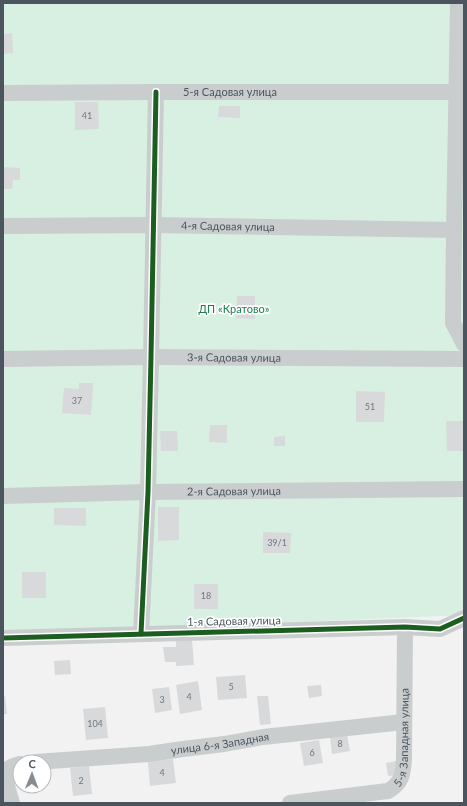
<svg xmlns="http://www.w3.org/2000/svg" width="467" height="806" viewBox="0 0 467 806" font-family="Lato,sans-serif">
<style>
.green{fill:#d8f0e1}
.building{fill:#d8d9da}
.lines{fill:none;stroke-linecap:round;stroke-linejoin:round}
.minor{stroke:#cacdce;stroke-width:16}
.cycleway-casing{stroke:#fff;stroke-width:8}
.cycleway{stroke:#1b5e20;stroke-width:5}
.labels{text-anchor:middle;stroke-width:3.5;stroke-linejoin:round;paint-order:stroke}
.number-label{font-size:9px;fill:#6f787e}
.street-label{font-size:11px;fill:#4a555e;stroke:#fff}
.park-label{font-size:11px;fill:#1d7d4c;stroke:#fff}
</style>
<rect width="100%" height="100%" fill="#f2f2f2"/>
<!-- green -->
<polygon class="green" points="3,3 464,3 464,615 3,635"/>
<!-- building -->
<g class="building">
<polygon points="12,33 13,53 3,54 3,34"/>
<polygon points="75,102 98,102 99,129 75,130"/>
<polygon points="219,106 240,106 240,118 218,117"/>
<polygon points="3,167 20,168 20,180 13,180 12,189 3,189"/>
<polygon points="237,296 255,296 255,319 236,318"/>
<polygon points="79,383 93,383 91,415 62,413 64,388 79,389"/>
<polygon points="356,391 385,392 384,422 356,422"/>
<polygon points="446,421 464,421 464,451 447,451"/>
<polygon points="210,425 227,425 227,443 209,442"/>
<polygon points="160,431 177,431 178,451 161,451"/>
<polygon points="285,436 285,446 274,446 274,437"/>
<polygon points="158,507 179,507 179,540 158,541"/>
<polygon points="54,508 86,508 86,526 54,525"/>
<polygon points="263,532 291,533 290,553 263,553"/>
<rect x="22" y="572" width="24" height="26"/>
<rect x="194" y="584" width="24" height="25"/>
<polygon points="192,640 194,665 176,666 176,662 165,662 163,647 176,647 176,641"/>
<polygon points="70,660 71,674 55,675 54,661"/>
<polygon points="245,675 247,698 218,700 216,677"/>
<polygon points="198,681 202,710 180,714 176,685"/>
<polygon points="321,685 322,696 309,698 307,686"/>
<polygon points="169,687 172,710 155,713 152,689"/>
<polygon points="3,696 5,696 7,714 3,714"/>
<polygon points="257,696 268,696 271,724 260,725"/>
<polygon points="105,707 108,738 86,740 83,709"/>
<polygon points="347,735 350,751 332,754 330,737"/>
<polygon points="319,740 323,763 304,766 300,743"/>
<polygon points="173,759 176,783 150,786 148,762"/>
<polygon points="396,761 397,775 388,776 386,763"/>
<polygon points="89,766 92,794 73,796 70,768"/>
</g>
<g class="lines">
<!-- minor -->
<g class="minor">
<polyline points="458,3 454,230 453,323 464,344"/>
<path id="s1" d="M 3,93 L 156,92 L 457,92"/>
<path id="s2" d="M 3,226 L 154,225 L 454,230"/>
<path id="s3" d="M 3,359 L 151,357 L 464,359"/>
<path id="s4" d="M 3,496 L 148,492 L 464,489"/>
<polyline points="141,634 148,492 151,357 156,92"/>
<polyline points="3,638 405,627 440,629 464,618"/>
<path id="s5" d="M 36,762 L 149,754 L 183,749 L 224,744 L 263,737 L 404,722"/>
<path d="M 12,803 C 10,796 2,774 8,769 C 11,766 16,765 20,764"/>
<path id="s6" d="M 290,803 L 388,791 C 402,783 403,774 404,759 L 405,627"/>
</g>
<defs>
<g id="cycleway">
<polyline points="141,634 148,492 151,357 156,92"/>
<polyline points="3,638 405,627 440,629 464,618"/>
</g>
</defs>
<!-- cycleway casing -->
<use href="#cycleway" class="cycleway-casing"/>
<!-- cycleway -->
<use href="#cycleway" class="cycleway"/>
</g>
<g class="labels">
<!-- number labels -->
<g class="number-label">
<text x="87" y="119">41</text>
<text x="77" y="404">37</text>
<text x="370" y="410">51</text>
<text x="277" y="546">39/1</text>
<text x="206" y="599">18</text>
<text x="231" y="690">5</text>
<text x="189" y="700">4</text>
<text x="162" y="703">3</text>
<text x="95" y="727">104</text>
<text x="340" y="747">8</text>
<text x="312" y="756">6</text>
<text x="162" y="776">4</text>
<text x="81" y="784">2</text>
</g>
<!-- street labels -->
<g class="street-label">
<text dy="4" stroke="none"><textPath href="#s1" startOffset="227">5-я Садовая улица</textPath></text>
<text dy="4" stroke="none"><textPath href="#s2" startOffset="225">4-я Садовая улица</textPath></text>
<text dy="4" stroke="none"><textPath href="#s3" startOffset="231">3-я Садовая улица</textPath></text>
<text dy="4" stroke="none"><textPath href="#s4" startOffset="231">2-я Садовая улица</textPath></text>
<text transform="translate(234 621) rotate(-1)" y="4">1-я Садовая улица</text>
<text dy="4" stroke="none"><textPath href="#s6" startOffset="158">5-я Западная улица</textPath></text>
<text dy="4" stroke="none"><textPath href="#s5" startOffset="185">улица 6-я Западная</textPath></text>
</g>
<!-- park labels -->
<g class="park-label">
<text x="234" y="313">ДП «Кратово»</text>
</g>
</g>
<!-- border -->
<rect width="467" height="806" fill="none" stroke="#4a555e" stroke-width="8"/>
<!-- north arrow -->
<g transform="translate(32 774) rotate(1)"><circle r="19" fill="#ffffff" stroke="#b7bbbf"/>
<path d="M0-3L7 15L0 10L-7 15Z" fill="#858c92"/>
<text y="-6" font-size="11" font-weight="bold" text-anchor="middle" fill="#4a555e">С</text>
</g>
</svg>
